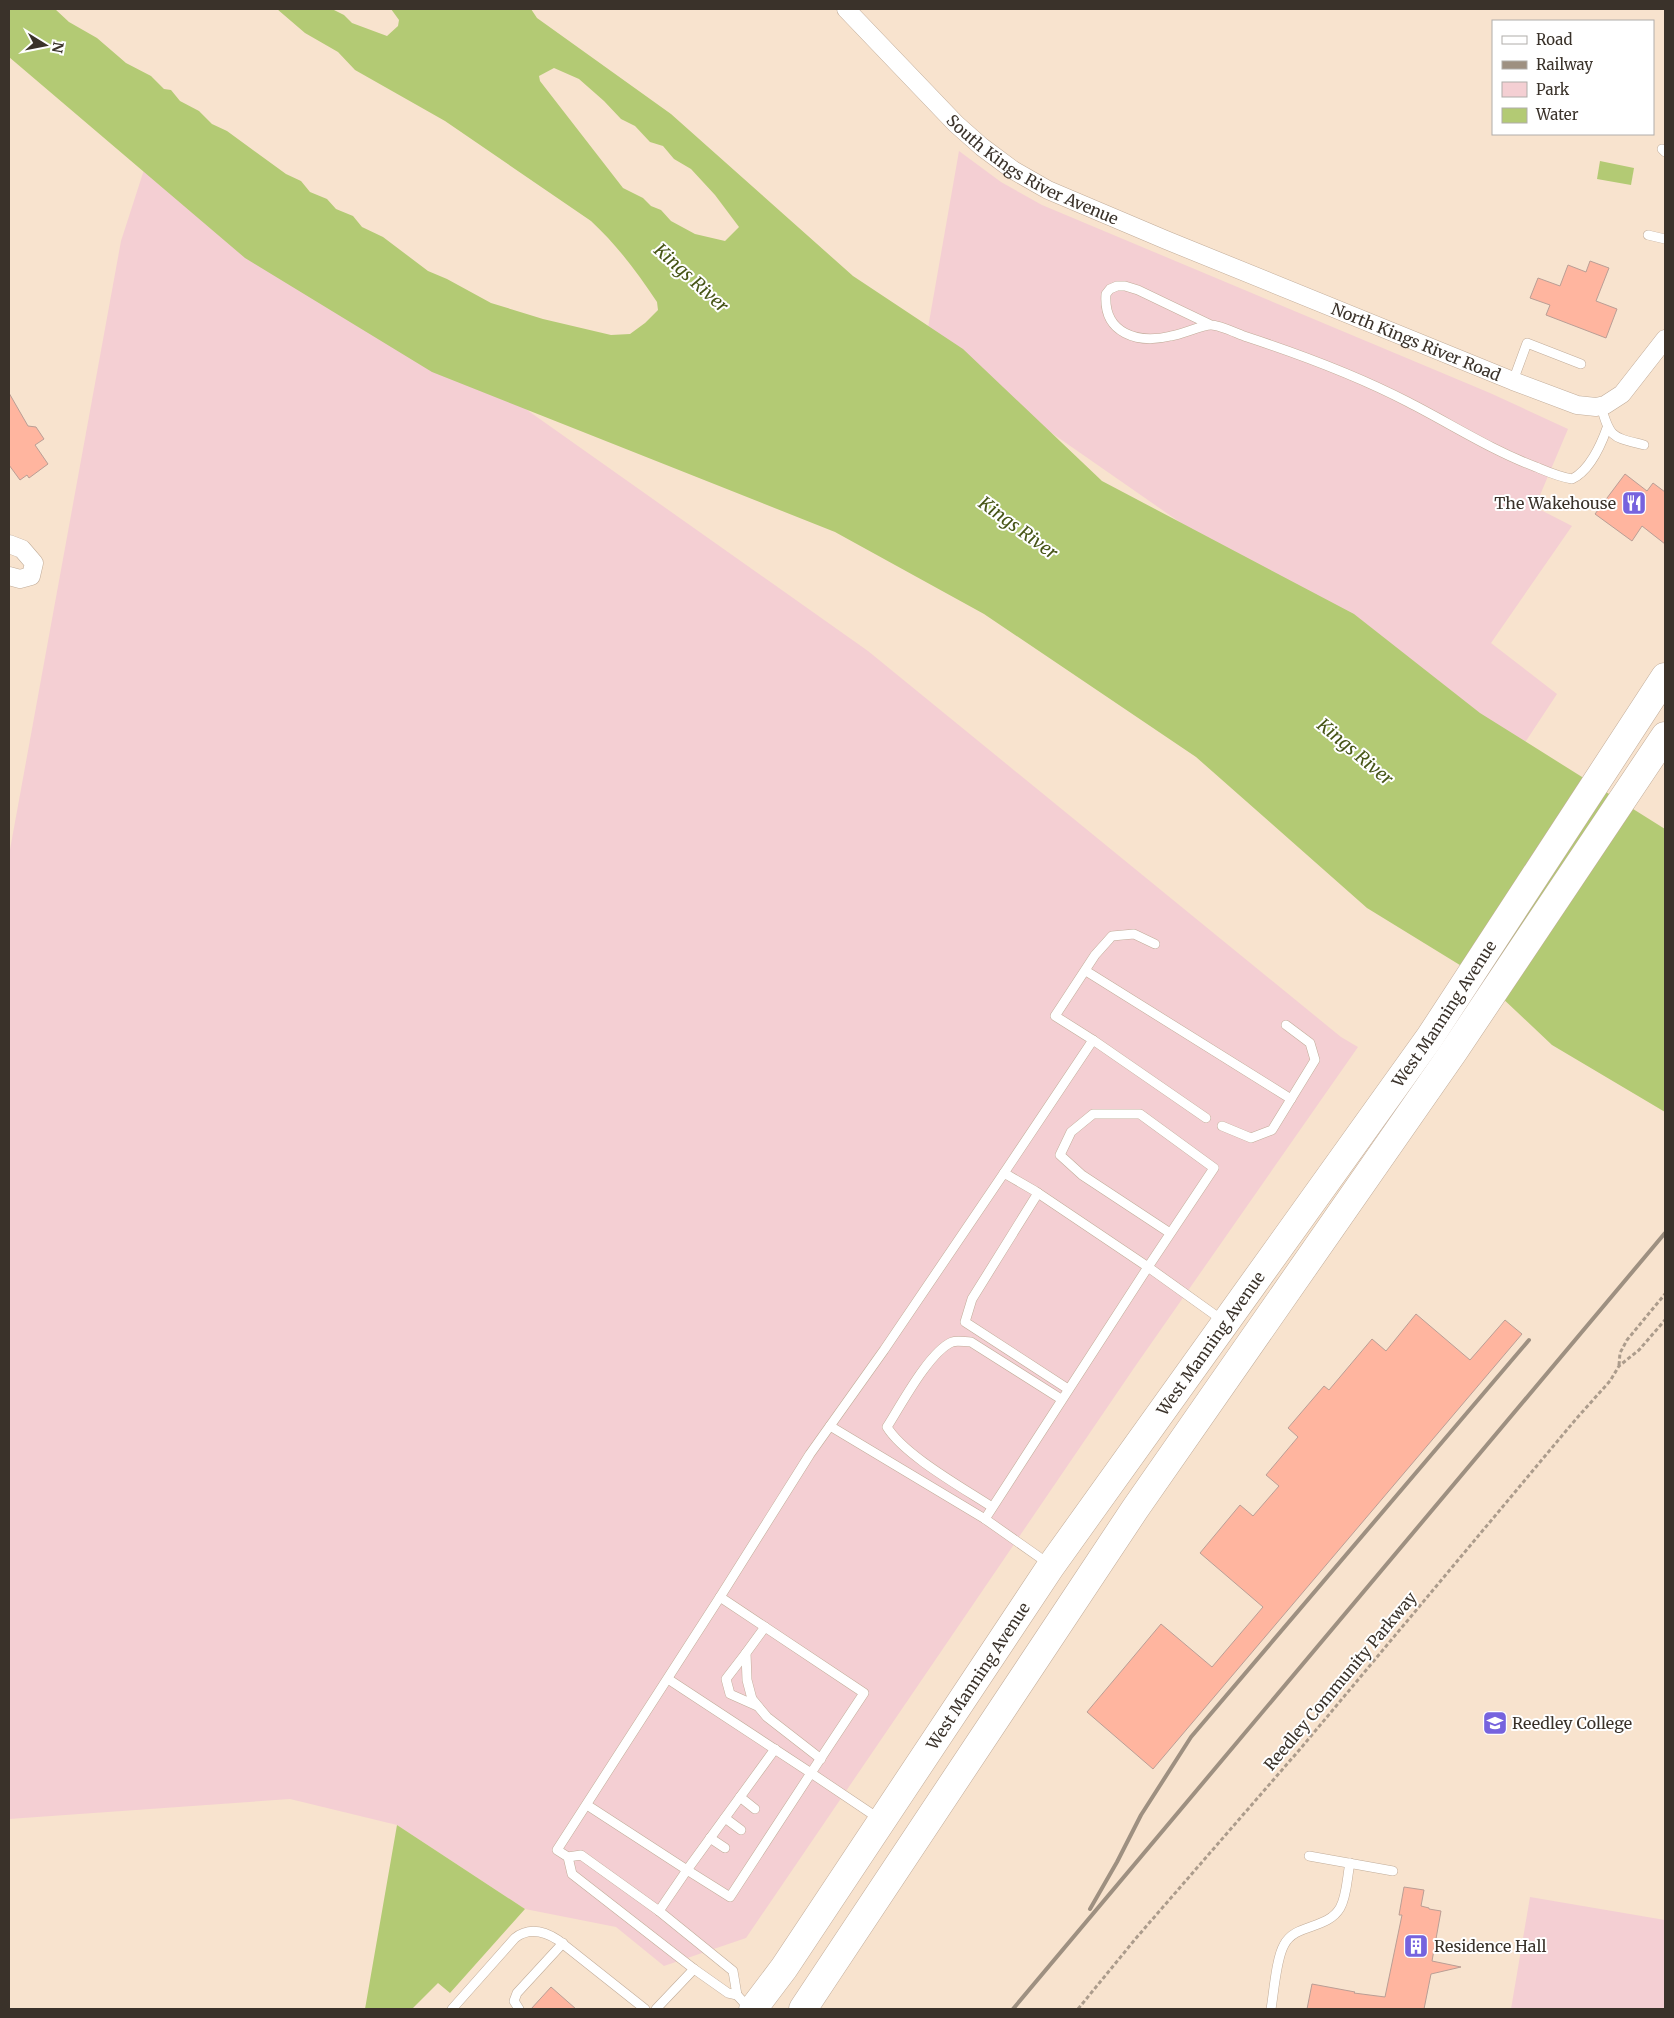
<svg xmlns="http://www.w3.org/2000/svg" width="1674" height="2018" viewBox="0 0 1674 2018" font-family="Merriweather,serif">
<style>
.green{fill:#f4cfd3}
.water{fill:#b3ca74;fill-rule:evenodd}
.building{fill:#ffb59f;stroke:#ba9e95}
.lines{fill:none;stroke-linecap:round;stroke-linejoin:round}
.service-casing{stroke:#c1ac99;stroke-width:10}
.minor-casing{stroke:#c1ac99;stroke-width:19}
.primary-casing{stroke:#c1ac99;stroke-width:29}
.path{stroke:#ac9c8c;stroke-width:3;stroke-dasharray:4 2.5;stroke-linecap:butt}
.service{stroke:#fff;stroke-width:9}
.minor{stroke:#fff;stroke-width:18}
.primary{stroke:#fff;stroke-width:28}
.rail{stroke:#9e9081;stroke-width:4}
.labels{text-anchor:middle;stroke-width:4;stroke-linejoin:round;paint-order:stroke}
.street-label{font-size:16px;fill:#3a322a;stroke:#fff}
.poi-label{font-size:16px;fill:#3a322a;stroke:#fff;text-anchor:start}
.water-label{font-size:18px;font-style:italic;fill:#475517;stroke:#fff}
</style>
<rect width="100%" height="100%" fill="#f8e3ce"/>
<!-- green -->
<g class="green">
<polygon points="152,145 868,651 1341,1037 1358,1047 1134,1368 746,1938 664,1966 616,1927 525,1909 397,1825 290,1799 9,1819 9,855 121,241"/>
<polygon points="959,151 1001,182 1042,205 1490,393 1568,429 1535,507 1572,526 1491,643 1557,694 1516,756 925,345"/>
<polygon points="1530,1897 1665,1920 1665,2009 1511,2009"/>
</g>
<!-- water -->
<g class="water">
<path d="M 9,9 L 55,9 L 69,22 L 97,38 L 126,63 L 151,76 L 164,89 L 171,90 L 180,101 L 199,111 L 212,124 L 227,131 L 286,174 L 301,181 L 310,192 L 327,199 L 336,209 L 353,216 L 362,227 L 383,237 L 428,271 L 447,279 L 491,303 L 543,319 L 611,335 L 630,334 L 645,323 L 658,310 L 657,302 C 637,272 617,245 591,221 L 445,121 L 355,70 L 338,52 L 305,33 L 277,9 L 332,9 L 344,15 L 352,23 L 387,36 L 398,26 L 399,20 L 391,9 L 531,9 L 537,18 L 671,114 L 853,276 L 963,349 L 1102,481 L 1354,614 L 1480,713 L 1665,829 L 1665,1112 L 1552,1045 L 1481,978 L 1367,908 L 1196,757 L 984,614 L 835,532 L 432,372 L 245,258 L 9,57 ZM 554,68 L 579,79 L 604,101 L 621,119 L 635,126 L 650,142 L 663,146 L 674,159 L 691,169 L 715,195 L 739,227 L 725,241 L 695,234 L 671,221 L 661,210 L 651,206 L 643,198 L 623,188 L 540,81 L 539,76 Z"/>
<polygon points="1600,161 1634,168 1631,185 1597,179"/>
<polygon points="397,1825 525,1909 450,1993 438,1983 412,2009 365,2009"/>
</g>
<!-- building -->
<g class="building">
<polygon points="1590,261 1609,268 1596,301 1617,309 1606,338 1546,315 1550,305 1530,298 1538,278 1560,286 1568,265 1586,272"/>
<polygon points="9,393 28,426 36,427 44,439 35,445 48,464 29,478 27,475 20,480 9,465"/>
<polygon points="1625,474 1647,491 1653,483 1665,492 1665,544 1642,526 1632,541 1595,514"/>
<polygon points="1416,1314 1470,1360 1505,1320 1522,1334 1153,1769 1087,1712 1161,1624 1212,1667 1263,1607 1200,1553 1240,1505 1253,1516 1279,1486 1266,1475 1298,1437 1288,1428 1324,1386 1329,1390 1372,1339 1386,1351"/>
<polygon points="1404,1887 1424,1890 1421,1906 1429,1908 1429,1909 1441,1911 1432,1961 1461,1967 1431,1974 1424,2009 1307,2009 1312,1984 1355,1992 1354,1993 1385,1997 1402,1915 1399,1915"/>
<polygon points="551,1987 576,2009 531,2009"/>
</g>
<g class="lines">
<defs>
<g id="service">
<polyline points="1662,149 1665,152"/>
<polyline points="1648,235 1665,239"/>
<path d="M 1211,325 L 1138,290 L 1125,286 L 1117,286 L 1110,289 L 1106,294 C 1103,334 1138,344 1171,336 C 1182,334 1203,325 1211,325 C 1220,325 1238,334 1247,337 C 1302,355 1356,375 1408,402 C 1451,424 1491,450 1536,467 C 1548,472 1559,477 1572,479 C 1589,471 1601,445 1607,428"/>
<polyline points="1513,381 1527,343 1581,364"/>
<path d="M 1601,406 C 1610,439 1613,437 1644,445"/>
<polyline points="1086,971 1291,1099"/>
<polyline points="1093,1040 1055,1016 1095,955 1112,936 1134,934 1155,944"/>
<polyline points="1222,1126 1251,1138 1272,1130 1315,1060 1310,1043 1286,1025"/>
<polyline points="1004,1173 1093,1040 1206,1118"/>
<polyline points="1038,1193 972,1299 965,1322 1068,1389"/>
<polyline points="1170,1233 1082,1175 1060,1155 1071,1132 1093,1114 1140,1114 1214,1168 1148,1267 1222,1320"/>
<polyline points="830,1426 985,1519"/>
<path d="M 992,1507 C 963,1488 904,1455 887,1427 C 901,1405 929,1352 952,1342 C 957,1340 965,1342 971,1342 L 1061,1399"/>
<polyline points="720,1597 864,1693 811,1773 881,1820"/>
<polyline points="765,1627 746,1653 747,1680 752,1699 767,1717 821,1759"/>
<polyline points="746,1653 726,1679 730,1694 757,1706"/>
<polyline points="740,1797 755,1809"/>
<polyline points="587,1805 687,1870 775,1749"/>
<polyline points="725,1818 741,1830"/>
<polyline points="710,1838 725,1848"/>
<polyline points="1309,1856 1393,1871"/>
<polyline points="568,1857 581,1855 659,1911 733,1971 737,1995"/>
<polyline points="659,1911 687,1870 730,1897 811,1773 668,1679"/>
<polyline points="749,2008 737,1995 728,1993 694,1969 572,1874 568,1857 557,1850 720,1597 810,1454 884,1350 1004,1173 1035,1191 1148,1267 985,1519 1049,1564"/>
<path d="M 452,2009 L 515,1938 C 529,1927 544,1931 558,1940 L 645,2009"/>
<polyline points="519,2009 514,2001 517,1993 563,1943"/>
<polyline points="656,2009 694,1969"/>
<path d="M 1271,2009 C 1274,1992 1276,1959 1284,1945 C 1295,1923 1327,1930 1340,1908 C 1347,1896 1347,1877 1350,1863"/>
</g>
<g id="minor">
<path id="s1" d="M 846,9 L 956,124 L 982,147 L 1013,170 L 1048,190 L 1166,240 L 1513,381 L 1577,405 L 1596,407 L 1605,405 L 1622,394 L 1665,339"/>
<polyline points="9,544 22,549 34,563 31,576 20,579 9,576"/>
</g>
<g id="primary">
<path id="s2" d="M 753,2009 L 784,1968 L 1051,1566 L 1430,1037 L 1665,677"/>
<polyline points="803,2009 1135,1509 1454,1051 1665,736"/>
</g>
</defs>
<!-- service casing -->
<use href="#service" class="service-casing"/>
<!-- minor casing -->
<use href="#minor" class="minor-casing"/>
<!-- primary casing -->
<use href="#primary" class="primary-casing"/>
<!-- path -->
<g class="path">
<polyline points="1619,1365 1620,1353 1627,1340 1665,1294"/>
<polyline points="1078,2009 1137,1937 1301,1748 1576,1419 1610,1381 1619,1366 1639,1350 1665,1320"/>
</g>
<!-- service -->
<use href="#service" class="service"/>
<!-- minor -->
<use href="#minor" class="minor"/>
<!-- primary -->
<use href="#primary" class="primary"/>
<!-- rail -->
<g class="rail">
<polyline points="1090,1909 1117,1862 1141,1815 1191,1737 1529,1340"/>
<polyline points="1013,2009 1665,1233"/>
</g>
</g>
<!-- icons -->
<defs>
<symbol id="restaurant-square" viewBox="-11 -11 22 22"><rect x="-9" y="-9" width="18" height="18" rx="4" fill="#7663de" stroke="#fff"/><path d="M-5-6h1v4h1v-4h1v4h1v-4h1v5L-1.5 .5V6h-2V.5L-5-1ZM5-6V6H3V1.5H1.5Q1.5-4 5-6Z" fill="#fff"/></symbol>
<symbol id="university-square" viewBox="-11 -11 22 22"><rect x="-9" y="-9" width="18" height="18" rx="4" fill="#7663de" stroke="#fff"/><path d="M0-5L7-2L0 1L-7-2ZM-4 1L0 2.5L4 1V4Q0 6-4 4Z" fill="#fff"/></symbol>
<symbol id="building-square" viewBox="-11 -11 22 22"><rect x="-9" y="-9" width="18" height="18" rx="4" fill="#7663de" stroke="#fff"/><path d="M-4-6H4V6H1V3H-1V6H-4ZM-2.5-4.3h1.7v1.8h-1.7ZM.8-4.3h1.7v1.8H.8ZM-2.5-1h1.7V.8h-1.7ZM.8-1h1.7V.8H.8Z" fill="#fff"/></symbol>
</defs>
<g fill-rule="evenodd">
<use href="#restaurant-square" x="1620" y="489" width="28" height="28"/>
<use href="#university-square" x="1481" y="1709" width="28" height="28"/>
<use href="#building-square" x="1402" y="1932" width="28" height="28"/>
</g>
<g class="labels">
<!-- street labels -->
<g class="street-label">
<text dy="6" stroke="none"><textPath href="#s1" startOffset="249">South Kings River Avenue</textPath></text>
<text dy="6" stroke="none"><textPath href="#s1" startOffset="671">North Kings River Road</textPath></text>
<text dy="6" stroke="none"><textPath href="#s2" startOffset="1212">West Manning Avenue</textPath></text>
<text dy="6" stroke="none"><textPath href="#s2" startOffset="808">West Manning Avenue</textPath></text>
<text dy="6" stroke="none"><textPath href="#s2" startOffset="402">West Manning Avenue</textPath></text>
<text transform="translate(1340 1681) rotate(-50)" y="6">Reedley Community Parkway</text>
</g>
<!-- poi labels -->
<g class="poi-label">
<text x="1616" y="509" text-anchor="end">The Wakehouse</text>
<text x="1512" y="1729">Reedley College</text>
<text x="1434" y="1952">Residence Hall</text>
</g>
<!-- water labels -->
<g class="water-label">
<text transform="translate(691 278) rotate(42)" y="6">Kings River</text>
<text transform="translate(1018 528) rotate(36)" y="6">Kings River</text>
<text transform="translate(1355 752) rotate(40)" y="6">Kings River</text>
</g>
</g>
<!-- border -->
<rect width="1674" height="2018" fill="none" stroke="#3a322a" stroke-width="20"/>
<!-- legend -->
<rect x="1492" y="20" width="162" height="115" fill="#ffffff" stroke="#b0adaa"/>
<rect x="1502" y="36" width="25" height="8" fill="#ffffff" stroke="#b0adaa"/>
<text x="1536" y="45" font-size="15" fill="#3a322a">Road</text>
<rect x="1502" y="61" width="25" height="8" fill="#9e9081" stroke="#b0adaa"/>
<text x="1536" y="70" font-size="15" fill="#3a322a">Railway</text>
<rect x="1502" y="82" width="25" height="15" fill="#f4cfd3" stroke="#b0adaa"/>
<text x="1536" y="95" font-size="15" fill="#3a322a">Park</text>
<rect x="1502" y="108" width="25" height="15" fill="#b3ca74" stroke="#b0adaa"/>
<text x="1536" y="120" font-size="15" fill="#3a322a">Water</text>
<!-- north arrow -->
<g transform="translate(45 45) rotate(100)" stroke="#ffffff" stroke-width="4" paint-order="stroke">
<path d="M0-4L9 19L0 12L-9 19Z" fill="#3a322a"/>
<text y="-8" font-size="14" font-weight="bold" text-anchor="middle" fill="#3a322a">N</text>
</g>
</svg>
